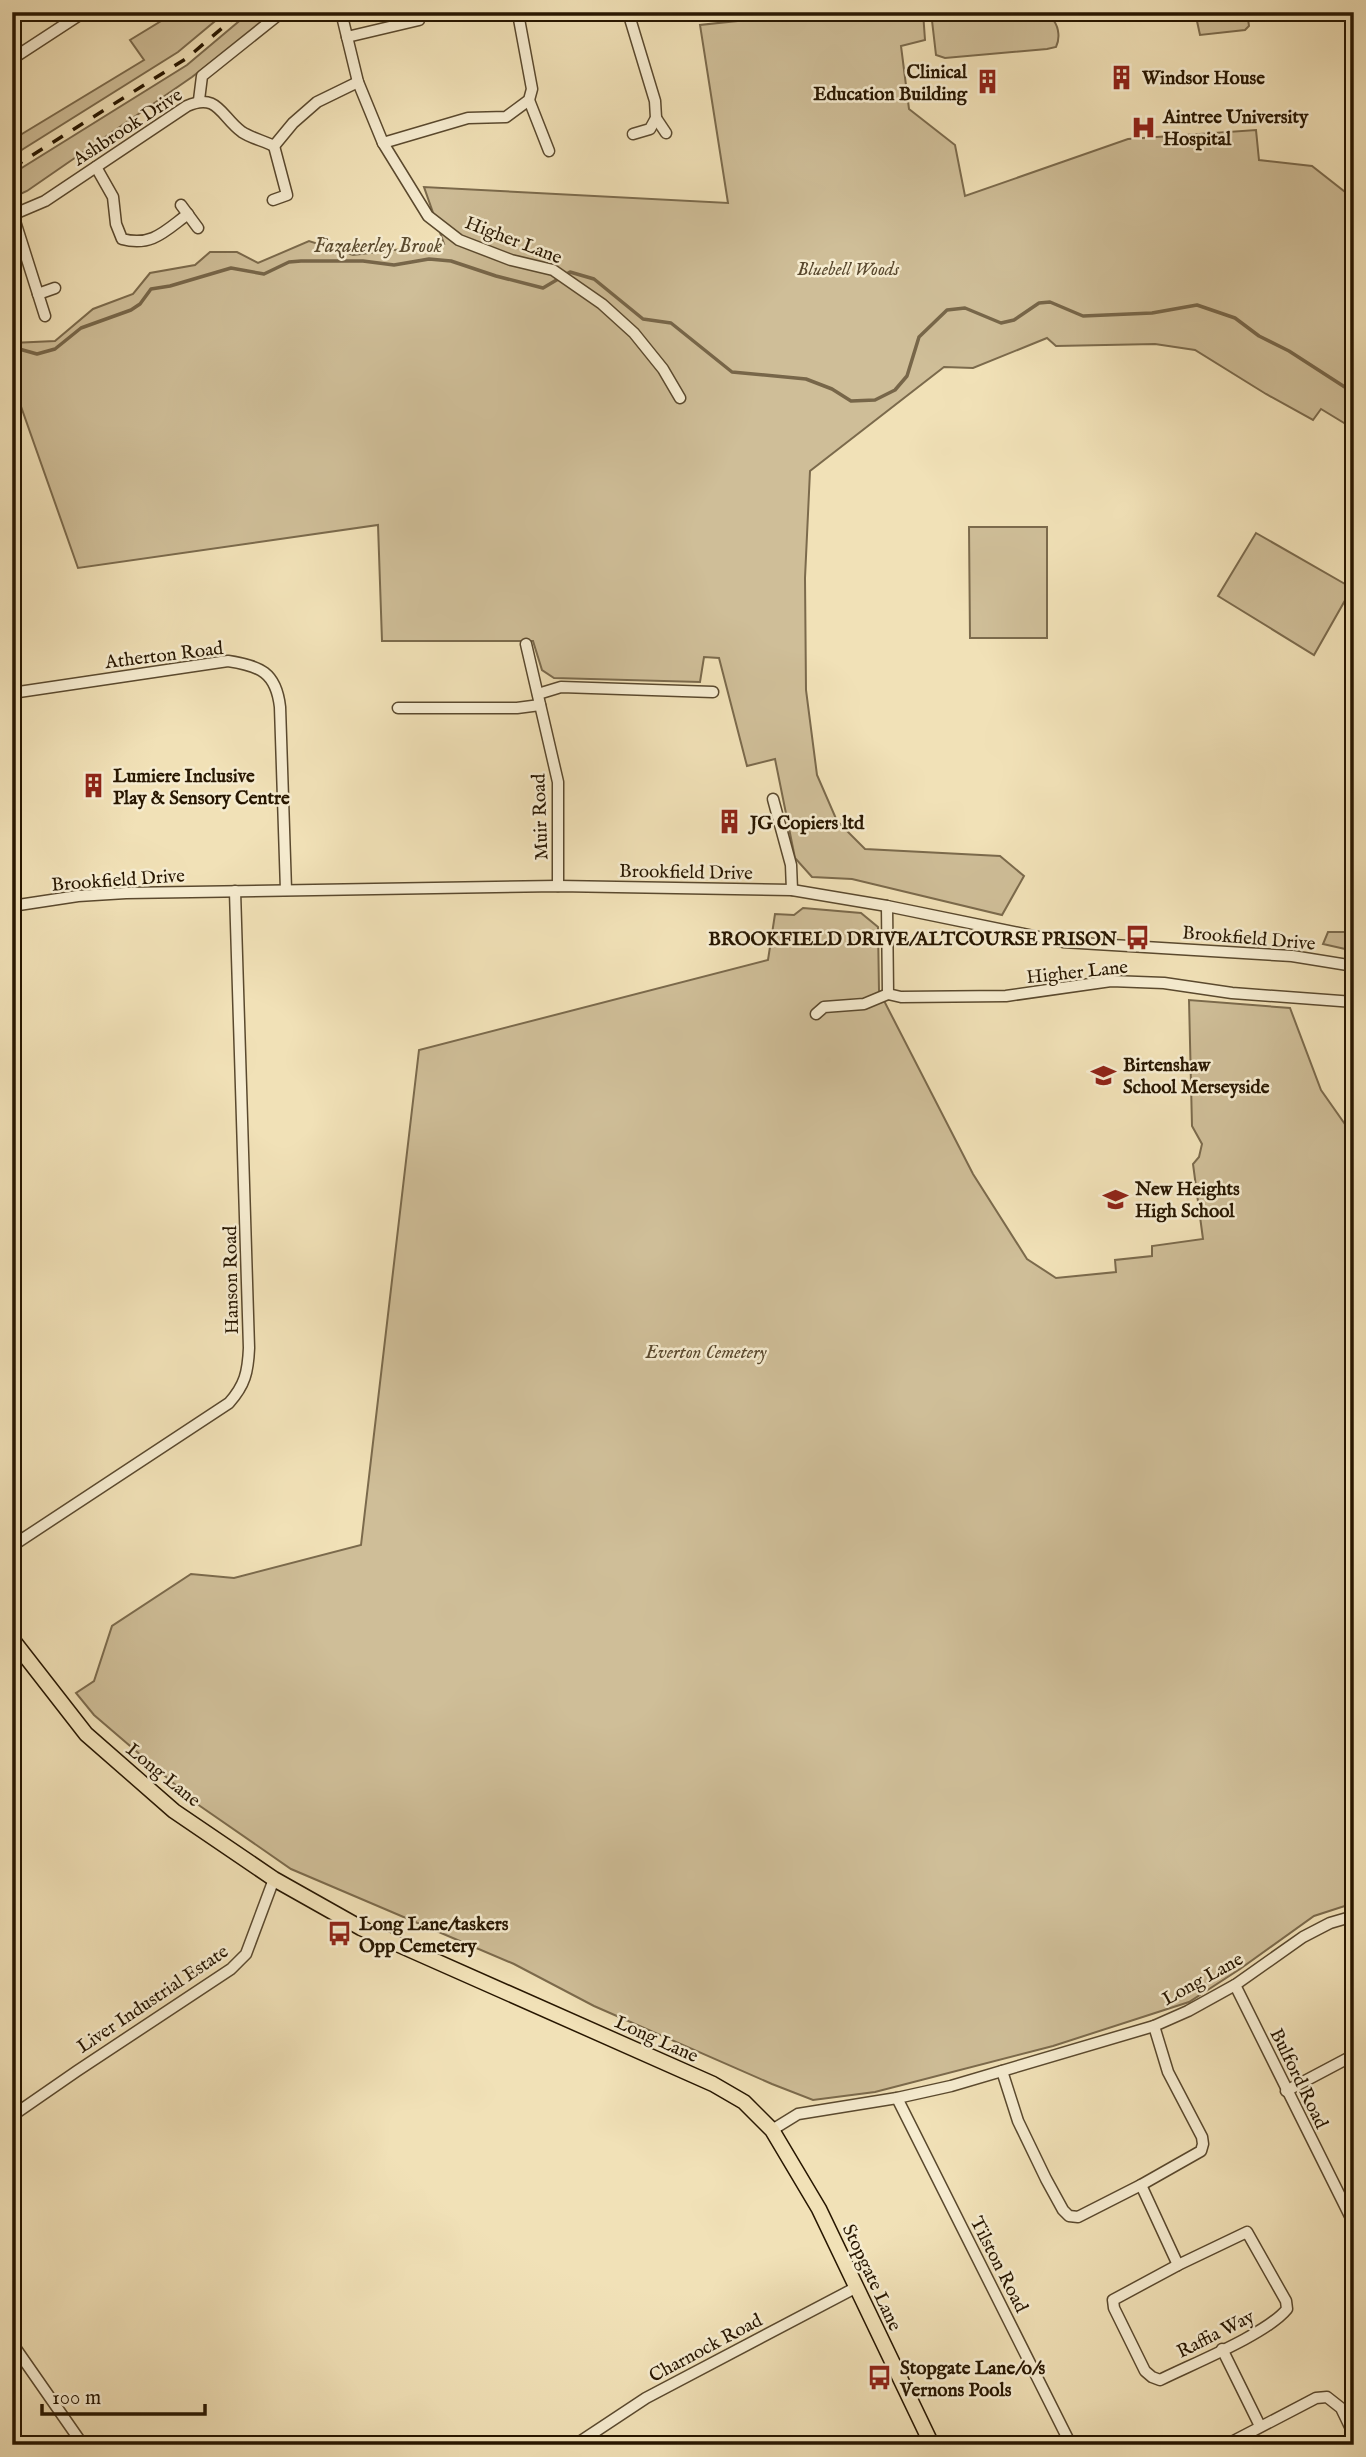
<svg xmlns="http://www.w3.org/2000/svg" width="1366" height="2457" viewBox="0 0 1366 2457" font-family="'IM FELL English',serif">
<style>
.green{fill:#cfbe98;stroke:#7b6a4c;stroke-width:2}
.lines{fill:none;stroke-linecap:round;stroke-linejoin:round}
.stream{stroke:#776649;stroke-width:3.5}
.minor-casing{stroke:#5a492e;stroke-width:13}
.major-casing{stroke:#271600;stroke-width:17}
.minor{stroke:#f6ecd0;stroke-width:10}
.major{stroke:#f1e1b7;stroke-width:14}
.rail{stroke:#271600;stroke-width:3.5;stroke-dasharray:12 12;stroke-linecap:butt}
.labels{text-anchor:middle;stroke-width:5;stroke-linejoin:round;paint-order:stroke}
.poi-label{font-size:19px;font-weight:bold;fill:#271600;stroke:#f6ecd0;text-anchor:start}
.street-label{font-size:19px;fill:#271600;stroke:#f6ecd0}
.park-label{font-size:19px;font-style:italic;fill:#59482e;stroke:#f6ecd0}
.water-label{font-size:21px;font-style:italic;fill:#5c4c30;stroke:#f6ecd0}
</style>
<rect width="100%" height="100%" fill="#f1e1b7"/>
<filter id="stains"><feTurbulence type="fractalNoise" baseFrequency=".00286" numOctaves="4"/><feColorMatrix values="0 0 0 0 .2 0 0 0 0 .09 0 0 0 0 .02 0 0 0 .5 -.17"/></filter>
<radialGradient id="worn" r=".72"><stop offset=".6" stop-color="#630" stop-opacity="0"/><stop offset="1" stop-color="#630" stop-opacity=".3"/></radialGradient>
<!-- green -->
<g class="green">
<polygon points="176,12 226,12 178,52 12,156 12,140 144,60 130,40"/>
<polygon points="250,12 276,12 192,77 27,191 12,198 12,174 187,65"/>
<polygon points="821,12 923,12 925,40 901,46 909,109 955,145 965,196 1128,139 1256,130 1259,160 1312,166 1354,199 1354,429 1321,409 1313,420 1266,394 1195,350 1155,344 1056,346 1047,338 973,368 944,367 810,471 805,578 806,690 817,775 837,821 865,849 1000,856 1024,876 1002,915 852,879 812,877 795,858 775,759 747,766 719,658 704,657 700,682 554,678 542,670 533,641 382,641 378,525 78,568 12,381 12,343 55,341 93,309 133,294 150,273 195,265 210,252 237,252 258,263 309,241 353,255 444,244 424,187 728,203 700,25"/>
<path d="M 931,12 L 1047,12 L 1048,21 L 1054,21 C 1059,28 1060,39 1056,47 L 1047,49 L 945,58 L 936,55 Z"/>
<polygon points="1195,12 1247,12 1249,26 1245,30 1200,35"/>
<polygon points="969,527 1047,527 1047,638 970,638"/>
<polygon points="1256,533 1352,588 1314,655 1218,596"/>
<polygon points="803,908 861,913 878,927 879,991 973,1174 1027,1259 1056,1278 1116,1272 1115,1260 1152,1256 1152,1246 1203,1239 1193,1164 1199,1157 1202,1144 1192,1126 1189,1000 1290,1008 1321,1090 1354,1137 1354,1903 1314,1916 1240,1969 1189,2002 1053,2046 875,2092 813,2100 772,2084 594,2006 514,1964 291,1869 200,1806 94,1715 76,1693 94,1681 112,1626 191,1574 234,1578 361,1545 419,1050 768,960 775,914 794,915"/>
<polygon points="1328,932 1354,932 1354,951 1323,944"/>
</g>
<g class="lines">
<!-- stream -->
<polyline class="stream" points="12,347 37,354 55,349 81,328 131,310 140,304 151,289 170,286 231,268 264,274 289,262 301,261 363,261 394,265 429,259 451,261 496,276 543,288 570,272 594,279 643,319 671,323 732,372 806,379 832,389 851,401 875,400 895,390 907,376 919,337 947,310 965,308 1001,323 1014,320 1039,303 1050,302 1083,316 1152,313 1197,305 1235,318 1259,336 1289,351 1354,393"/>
<defs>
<g id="minor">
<polyline points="341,12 358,82 383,143 428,216 459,240 511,260 553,270 602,304 634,333 663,369 680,398"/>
<polyline points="628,12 655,101 656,118 650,129 633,134"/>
<polyline points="347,37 419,20 417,12"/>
<polyline points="12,59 84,12"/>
<polyline points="199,100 202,76 282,12"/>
<polyline points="529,100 549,151"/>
<polyline points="656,118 666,133"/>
<polyline points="383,143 468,118 506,117 529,100 532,89 519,19 521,12"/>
<path d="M 96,167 L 113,197 L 116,224 L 122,239 C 152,247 165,231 188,214"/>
<polyline points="273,200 287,195 274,146"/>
<polyline points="181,205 198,228"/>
<path d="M 12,215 L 45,201 L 187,106 C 218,92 221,117 242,132 C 251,138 264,141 274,146 L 293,123 L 317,102 L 358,82"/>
<polyline points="13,215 45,316"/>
<polyline points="38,294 55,288"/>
<polyline points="526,644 558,782 558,886"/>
<path d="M 12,693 L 228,661 C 260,666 276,672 280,707 L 286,890"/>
<polyline points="538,694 561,687 713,692"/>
<polyline points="398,708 517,708 540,705"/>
<polyline points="773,799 791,865 792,890"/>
<polyline points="12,906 78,896 126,893 558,886 792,890 887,906 1063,942 1292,956 1354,966"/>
<polyline points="887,906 888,994 901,997 1006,996 1111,981 1164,983 1232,993 1354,1002"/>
<polyline points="816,1014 824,1007 864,1004 888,994"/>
<path d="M 12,1546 L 229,1403 C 245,1385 248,1372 249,1348 L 235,891"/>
<polyline points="1235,1985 1354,2224"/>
<polyline points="1002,2071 1018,2121 1046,2179 1063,2210 1069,2216 1078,2217 1141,2185 1201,2151 1203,2144 1202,2137 1168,2072 1154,2026"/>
<polyline points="1286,2091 1354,2055"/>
<polyline points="897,2098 1071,2445"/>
<polyline points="12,2116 77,2071 231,1969 246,1954 274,1879"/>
<polyline points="772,2130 798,2114 897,2098 951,2086 1154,2026 1188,2011 1235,1985 1303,1937 1330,1923 1354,1916"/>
<polyline points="1141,2185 1178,2265"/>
<path d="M 1247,2232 L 1286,2301 L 1287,2309 C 1267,2334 1192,2364 1160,2380 L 1152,2377 L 1145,2371 L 1114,2308 L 1113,2300 L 1178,2265 Z"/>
<polyline points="12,2343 83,2445"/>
<polyline points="1222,2349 1260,2426"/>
<polyline points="575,2445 646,2398 855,2288"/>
<polyline points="1226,2445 1316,2398 1327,2397 1341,2408 1354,2435"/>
</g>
<polyline id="major" points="12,1639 86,1734 174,1811 274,1879 361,1928 713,2084 744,2102 772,2130 819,2209 932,2445"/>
</defs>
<!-- minor casing -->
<use href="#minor" class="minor-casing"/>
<!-- major casing -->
<use href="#major" class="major-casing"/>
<!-- minor -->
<use href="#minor" class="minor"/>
<!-- major -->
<use href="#major" class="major"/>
<!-- rail -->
<polyline class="rail" points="12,168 187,58 241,12"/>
</g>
<!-- icons -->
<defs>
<symbol id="building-bare" viewBox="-9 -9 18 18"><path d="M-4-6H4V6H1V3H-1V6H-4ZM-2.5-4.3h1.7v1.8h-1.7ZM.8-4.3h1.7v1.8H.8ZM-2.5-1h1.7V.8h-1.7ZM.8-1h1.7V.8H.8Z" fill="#8f2418" stroke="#f6ecd0" stroke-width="2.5" paint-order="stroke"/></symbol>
<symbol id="hospital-bare" viewBox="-9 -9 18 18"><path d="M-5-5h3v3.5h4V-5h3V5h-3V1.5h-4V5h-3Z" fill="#8f2418" stroke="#f6ecd0" stroke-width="2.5" paint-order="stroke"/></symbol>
<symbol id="bus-bare" viewBox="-9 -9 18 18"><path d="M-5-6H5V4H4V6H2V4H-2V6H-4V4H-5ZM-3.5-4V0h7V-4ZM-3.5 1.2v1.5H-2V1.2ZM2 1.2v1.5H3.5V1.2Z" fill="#8f2418" stroke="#f6ecd0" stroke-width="2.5" paint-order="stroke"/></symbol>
<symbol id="school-bare" viewBox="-9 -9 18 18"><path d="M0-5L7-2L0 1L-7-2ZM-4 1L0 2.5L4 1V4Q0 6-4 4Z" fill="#8f2418" stroke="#f6ecd0" stroke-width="2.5" paint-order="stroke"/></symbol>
</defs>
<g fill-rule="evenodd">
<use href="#building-bare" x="1104" y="60" width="35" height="35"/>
<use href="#building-bare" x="970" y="64" width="35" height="35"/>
<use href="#hospital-bare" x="1126" y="110" width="35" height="35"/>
<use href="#building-bare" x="76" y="768" width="35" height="35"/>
<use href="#building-bare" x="712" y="804" width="35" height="35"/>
<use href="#bus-bare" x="1120" y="920" width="35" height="35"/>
<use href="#school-bare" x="1086" y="1058" width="35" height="35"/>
<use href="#school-bare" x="1098" y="1182" width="35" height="35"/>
<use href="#bus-bare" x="322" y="1916" width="35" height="35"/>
<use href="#bus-bare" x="862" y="2360" width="35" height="35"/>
</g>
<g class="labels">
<!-- poi labels -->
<g class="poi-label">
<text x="967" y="78" text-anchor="end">Clinical<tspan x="967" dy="22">Education Building</tspan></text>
<text x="1142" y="84">Windsor House</text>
<text x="1163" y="123">Aintree University<tspan x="1163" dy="22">Hospital</tspan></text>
<text x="113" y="782">Lumiere Inclusive<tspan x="113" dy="22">Play &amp; Sensory Centre</tspan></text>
<text x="750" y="829">JG Copiers ltd</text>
<text x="1117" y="945" text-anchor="end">BROOKFIELD DRIVE/ALTCOURSE PRISON</text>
<text x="1123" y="1071">Birtenshaw<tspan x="1123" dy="22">School Merseyside</tspan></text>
<text x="1135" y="1195">New Heights<tspan x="1135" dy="22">High School</tspan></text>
<text x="359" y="1930">Long Lane/taskers<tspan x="359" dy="22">Opp Cemetery</tspan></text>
<text x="900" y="2374">Stopgate Lane/o/s<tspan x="900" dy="22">Vernons Pools</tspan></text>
</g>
<!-- street labels -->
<g class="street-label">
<text transform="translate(127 126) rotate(-33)" y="7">Ashbrook Drive</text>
<text transform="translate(514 239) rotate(21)" y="7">Higher Lane</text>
<text transform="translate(164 654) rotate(-7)" y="7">Atherton Road</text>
<text transform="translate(539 817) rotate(-92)" y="7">Muir Road</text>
<text transform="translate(686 871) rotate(1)" y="7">Brookfield Drive</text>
<text transform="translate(118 879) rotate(-4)" y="7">Brookfield Drive</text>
<text transform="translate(1249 937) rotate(5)" y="7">Brookfield Drive</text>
<text transform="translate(1077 971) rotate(-6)" y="7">Higher Lane</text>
<text transform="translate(230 1280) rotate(-91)" y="7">Hanson Road</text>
<text transform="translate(164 1774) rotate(39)" y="7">Long Lane</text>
<text transform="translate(1202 1978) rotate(-29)" y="7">Long Lane</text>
<text transform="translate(152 1998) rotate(-34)" y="7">Liver Industrial Estate</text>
<text transform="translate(657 2038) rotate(24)" y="7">Long Lane</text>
<text transform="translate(1300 2078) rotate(64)" y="7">Bulford Road</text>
<text transform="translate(1000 2264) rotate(63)" y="7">Tilston Road</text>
<text transform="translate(873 2277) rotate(65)" y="7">Stopgate Lane</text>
<text transform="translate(1215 2333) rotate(-27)" y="7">Raffia Way</text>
<text transform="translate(705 2347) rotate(-28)" y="7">Charnock Road</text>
</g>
<!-- park labels -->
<g class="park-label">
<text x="848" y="275">Bluebell Woods</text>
<text x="706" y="1358">Everton Cemetery</text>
</g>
<!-- water labels -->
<g class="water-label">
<text x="378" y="252">Fazakerley Brook</text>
</g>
</g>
<!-- margin -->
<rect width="1366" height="2457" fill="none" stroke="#f1e1b7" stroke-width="42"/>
<rect x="14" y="14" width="1338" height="2429" fill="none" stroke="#271600" stroke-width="3.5"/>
<rect x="21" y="21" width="1324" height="2415" fill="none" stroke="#271600" stroke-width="2"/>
<!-- scale -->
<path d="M42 2404v10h163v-10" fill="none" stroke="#271600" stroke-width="3.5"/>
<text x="52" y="2404" font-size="21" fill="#271600" stroke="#f6ecd0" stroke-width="5" paint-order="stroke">100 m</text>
<rect width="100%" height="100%" filter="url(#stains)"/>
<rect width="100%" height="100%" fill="url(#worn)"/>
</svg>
